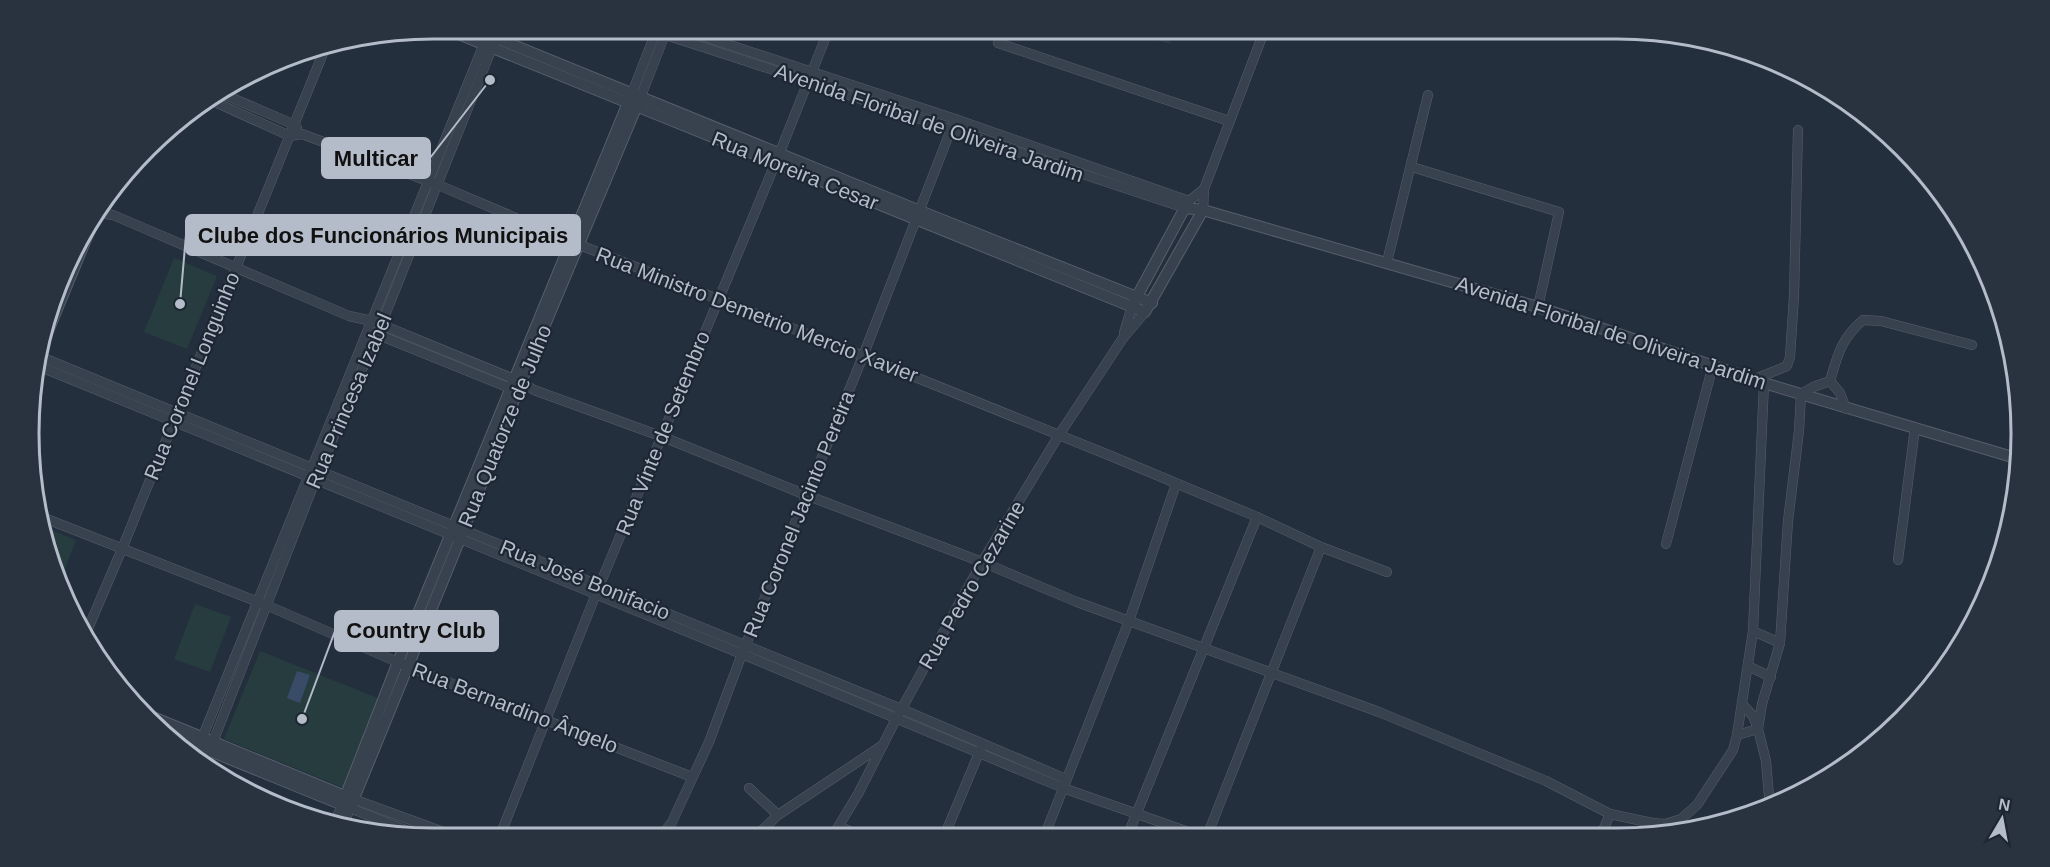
<svg xmlns="http://www.w3.org/2000/svg" width="2050" height="867" viewBox="0 0 2050 867" font-family="Helvetica,sans-serif">
<style>
.green{fill:#263c3f}
.water{fill:#394c67}
.lines{fill:none;stroke-linecap:round;stroke-linejoin:round}
.minor-casing{stroke:#565f6c;stroke-width:10}
.tertiary-casing{stroke:#565f6c;stroke-width:12}
.minor{stroke:#38414e;stroke-width:9}
.tertiary{stroke:#38414e;stroke-width:10}
.labels{text-anchor:middle;stroke-width:4.5;stroke-linejoin:round;paint-order:stroke}
.street-label{font-size:21px;fill:#b4bcc9;stroke:#1d2633}
.rim{fill:none;stroke:#b4bcc9;stroke-width:3}
.leader{fill:none;stroke:#b4bcc9;stroke-width:2}
.callout-dot{fill:#b4bcc9;stroke:#1d2633;stroke-width:2}
.callout{fill:#b4bcc9;stroke:#b4bcc9;stroke-width:2}
.callout-label{font-size:22px;text-anchor:middle;font-weight:bold;fill:#111}
</style>
<rect width="100%" height="100%" fill="#242f3e"/>
<!-- green -->
<g class="green">
<polygon points="1125,29 1172,29 1170,44"/>
<polygon points="174,258 217,276 187,349 144,332"/>
<polygon points="41,526 76,540 59,584 50,563"/>
<polygon points="195,604 231,617 210,672 174,659"/>
<polygon points="260,651 380,699 344,788 224,739"/>
</g>
<!-- water -->
<polygon class="water" points="297,671 310,675 300,703 287,698"/>
<g class="lines">
<defs>
<g id="minor">
<polyline points="681,29 955,119 1189,201 1204,189 1265,29"/>
<path d="M 656,32 C 833,88 1008,150 1185,208"/>
<polyline points="998,43 1229,121"/>
<polyline points="218,92 295,125 297,128"/>
<polyline points="632,93 657,29"/>
<polyline points="641,96 667,29"/>
<polyline points="208,99 290,136 302,134 436,184 572,242 863,356 1111,456 1257,517 1321,547 1387,572"/>
<polyline points="1412,167 1559,212 1538,307"/>
<polyline points="1203,210 1204,189"/>
<polyline points="97,213 113,215 349,316 372,321 521,382 534,390 663,437 806,495 982,562 1077,602 1379,712 1546,781 1610,814 1652,823 1665,824 1681,819 1697,805 1733,750 1737,735 1753,631 1764,383"/>
<polyline points="1387,262 1428,95"/>
<polyline points="374,333 517,391"/>
<polyline points="1124,333 1132,306"/>
<polyline points="36,355 901,709 1066,779"/>
<polyline points="36,365 742,654 1063,788 1200,836"/>
<polyline points="1755,379 1787,366 1790,357 1794,296 1798,130"/>
<path d="M 1830,381 C 1838,354 1841,339 1863,320 L 1881,321 L 1972,345"/>
<polyline points="39,516 266,605 409,667 692,777"/>
<polyline points="1666,544 1713,365"/>
<polyline points="1898,560 1915,428"/>
<polyline points="1753,631 1780,643"/>
<polyline points="84,638 122,549 326,46"/>
<polyline points="1748,666 1771,677"/>
<polyline points="1737,735 1758,729 1753,716 1742,704"/>
<polyline points="194,758 486,39"/>
<polyline points="204,765 319,471 381,325 494,43"/>
<polyline points="749,788 778,815"/>
<polyline points="353,799 460,838"/>
<polyline points="1770,808 1766,761 1758,729 1762,704 1780,643 1788,521 1799,431 1801,394 1813,387 1830,381 1840,393 1846,409"/>
<polyline points="335,822 342,805"/>
<polyline points="344,824 350,808 423,837"/>
<polyline points="839,826 861,837"/>
<polyline points="946,832 981,748"/>
<polyline points="1601,835 1610,814"/>
<polyline points="1207,836 1321,547"/>
<polyline points="832,837 858,794 896,719 982,562 1059,435 1123,338 1145,312"/>
<polyline points="1044,837 1129,621 1176,484"/>
<polyline points="1127,837 1257,517"/>
<polyline points="499,838 596,594 780,152 829,29"/>
<polyline points="660,838 672,822 709,742 742,654 863,356 955,119"/>
<polyline points="754,838 778,815 883,745"/>
</g>
<g id="tertiary">
<polyline points="446,29 1145,312 1203,210"/>
<polyline points="474,29 920,211 1152,303"/>
<polyline points="1185,208 1203,210 1538,307 1764,383 2019,459"/>
<polyline points="1134,302 1188,202"/>
<polyline points="36,360 96,215"/>
<polyline points="148,715 350,798"/>
<polyline points="161,731 350,808 460,539 521,382 641,96"/>
<polyline points="342,805 398,662 632,93"/>
</g>
</defs>
<!-- minor casing -->
<use href="#minor" class="minor-casing"/>
<!-- tertiary casing -->
<use href="#tertiary" class="tertiary-casing"/>
<!-- minor -->
<use href="#minor" class="minor"/>
<!-- tertiary -->
<use href="#tertiary" class="tertiary"/>
</g>
<g class="labels">
<!-- street labels -->
<g class="street-label">
<text transform="translate(929 123) rotate(19)" y="7">Avenida Floribal de Oliveira Jardim</text>
<text transform="translate(795 171) rotate(22)" y="7">Rua Moreira Cesar</text>
<text transform="translate(757 315) rotate(21)" y="7">Rua Ministro Demetrio Mercio Xavier</text>
<text transform="translate(1611 333) rotate(18)" y="7">Avenida Floribal de Oliveira Jardim</text>
<text transform="translate(192 376) rotate(-68)" y="7">Rua Coronel Longuinho</text>
<text transform="translate(349 401) rotate(-67)" y="7">Rua Princesa Izabel</text>
<text transform="translate(505 426) rotate(-68)" y="7">Rua Quatorze de Julho</text>
<text transform="translate(663 433) rotate(-68)" y="7">Rua Vinte de Setembro</text>
<text transform="translate(799 514) rotate(-68)" y="7">Rua Coronel Jacinto Pereira</text>
<text transform="translate(585 580) rotate(22)" y="7">Rua José Bonifacio</text>
<text transform="translate(972 585) rotate(-60)" y="7">Rua Pedro Cezarine</text>
<text transform="translate(515 708) rotate(21)" y="7">Rua Bernardino Ângelo</text>
</g>
</g>
<!-- crop -->
<path d="M0 0H2050V867H0ZM433 39H1617A394 394 0 0 1 2011 433V434A394 394 0 0 1 1617 828H433A394 394 0 0 1 39 434V433A394 394 0 0 1 433 39Z" fill="#29323f" fill-rule="evenodd"/>
<path class="rim" d="M433 39H1617A394 394 0 0 1 2011 433V434A394 394 0 0 1 1617 828H433A394 394 0 0 1 39 434V433A394 394 0 0 1 433 39Z"/>
<!-- callouts -->
<path class="leader" d="M490 80L430 158M180 304L186 235M302 719L335 631"/>
<g class="callout-dot">
<circle cx="490" cy="80" r="6"/>
<circle cx="180" cy="304" r="6"/>
<circle cx="302" cy="719" r="6"/>
</g>
<g class="callout">
<rect x="322" y="138" width="108" height="40" rx="6"/>
<rect x="186" y="215" width="394" height="40" rx="6"/>
<rect x="335" y="611" width="163" height="40" rx="6"/>
</g>
<g class="callout-label">
<text x="376" y="166">Multicar</text>
<text x="383" y="243">Clube dos Funcionários Municipais</text>
<text x="416" y="638">Country Club</text>
</g>
<!-- north arrow -->
<g transform="translate(2002 819) rotate(10)" stroke="#1d2633" stroke-width="4.5" paint-order="stroke">
<path d="M0-4.5L10 22L0 15L-10 22Z" fill="#b4bcc9"/>
<text y="-9" font-size="16" font-weight="bold" text-anchor="middle" fill="#b4bcc9">N</text>
</g>
</svg>
